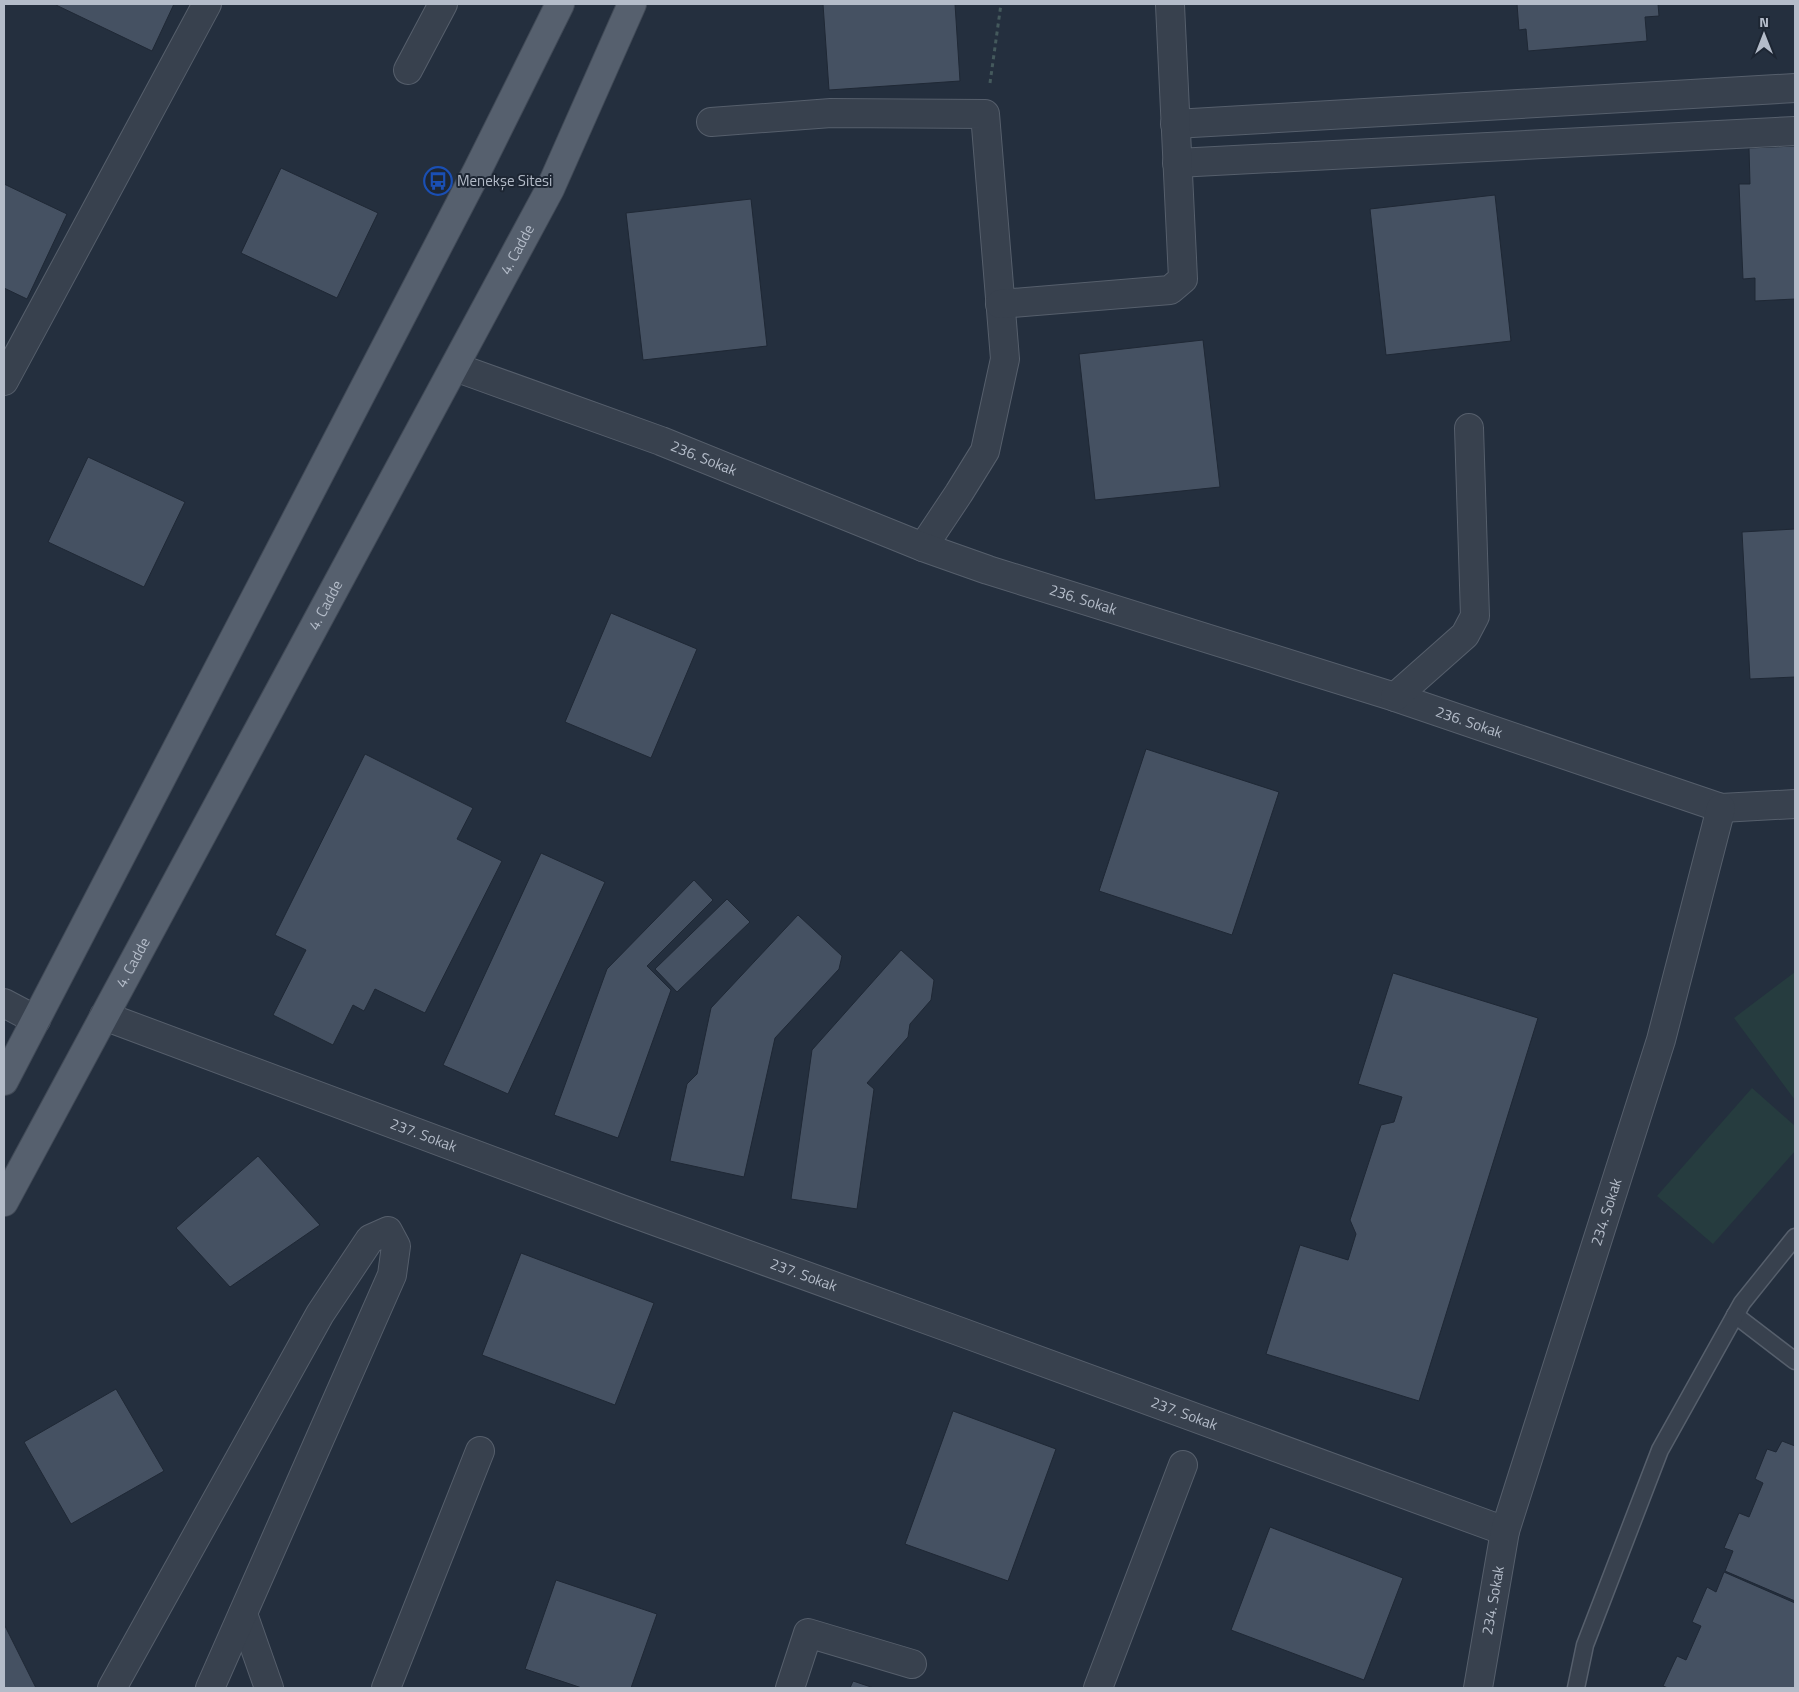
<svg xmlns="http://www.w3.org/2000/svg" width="1799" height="1692" viewBox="0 0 1799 1692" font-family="'Titillium Web',sans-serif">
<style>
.green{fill:#263c3f}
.building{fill:#455162;stroke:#1f2835}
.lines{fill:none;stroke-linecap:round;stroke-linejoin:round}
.service-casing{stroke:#565f6c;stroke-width:19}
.minor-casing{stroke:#565f6c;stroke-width:30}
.primary-casing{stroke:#414a57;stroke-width:30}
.path{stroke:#44595c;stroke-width:3;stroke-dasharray:4 4;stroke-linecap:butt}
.service{stroke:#38414e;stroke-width:16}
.minor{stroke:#38414e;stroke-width:28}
.primary{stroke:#56606e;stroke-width:28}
.labels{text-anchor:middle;stroke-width:4;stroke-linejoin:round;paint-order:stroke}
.poi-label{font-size:15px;fill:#b4bcc9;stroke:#1d2633;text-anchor:start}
.street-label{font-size:15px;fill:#b4bcc9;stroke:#1d2633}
</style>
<rect width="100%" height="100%" fill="#242f3e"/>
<!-- green -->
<g class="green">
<polygon points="1795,972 1795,1100 1734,1018"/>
<polygon points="1752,1088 1795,1126 1795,1151 1713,1244 1657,1196"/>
</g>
<!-- building -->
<g class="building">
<polygon points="56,4 174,4 152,51 56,5"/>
<polygon points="823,4 955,4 960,81 829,90"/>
<polygon points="1517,4 1658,4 1659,16 1645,17 1647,41 1528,51 1526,29 1519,30"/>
<polygon points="1795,146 1795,299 1755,301 1755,278 1743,279 1739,184 1750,184 1749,148"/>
<polygon points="281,168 378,213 337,298 241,253"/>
<polygon points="4,184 67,214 27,299 4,288"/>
<polygon points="1495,195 1511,341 1386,355 1370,209"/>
<polygon points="751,199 767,346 643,360 626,213"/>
<polygon points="1203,340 1220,487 1095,500 1079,354"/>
<polygon points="88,457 185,502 144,587 48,542"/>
<polygon points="1795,529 1795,677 1750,679 1742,532"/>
<polygon points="611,613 697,649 651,758 565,722"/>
<polygon points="1146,749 1279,792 1232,935 1099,891"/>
<polygon points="365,754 473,808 457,839 502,861 425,1013 375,989 364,1011 353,1005 333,1045 273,1015 306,950 275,935"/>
<polygon points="541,853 605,882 508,1094 443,1065"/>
<polygon points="694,880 713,900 647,966 671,990 618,1138 554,1115 607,969"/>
<polygon points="727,899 750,922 677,992 655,969"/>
<polygon points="798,915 842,956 839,969 775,1038 744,1177 670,1161 687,1084 697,1074 711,1008"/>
<polygon points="901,950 934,980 931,1000 910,1024 908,1037 867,1083 874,1089 857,1209 791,1199 812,1050"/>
<polygon points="1393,973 1538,1018 1419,1401 1266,1354 1300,1245 1348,1260 1356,1234 1350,1220 1381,1125 1394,1122 1402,1097 1358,1084"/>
<polygon points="258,1156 320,1225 230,1287 176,1228"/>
<polygon points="521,1253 654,1303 615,1405 482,1355"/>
<polygon points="116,1389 164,1471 71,1524 24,1442"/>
<polygon points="953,1411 1056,1449 1008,1581 905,1544"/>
<polygon points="1782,1441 1795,1446 1795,1601 1725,1571 1733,1551 1724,1548 1739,1513 1749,1517 1763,1483 1755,1479 1767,1449 1776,1452"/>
<polygon points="1270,1527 1403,1578 1364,1680 1231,1630"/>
<polygon points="1724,1572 1795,1603 1795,1688 1668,1688 1663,1686 1677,1656 1686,1660 1701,1626 1692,1622 1707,1587 1716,1592"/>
<polygon points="556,1580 657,1614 631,1688 582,1688 525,1669"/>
<polygon points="4,1626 5,1626 36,1688 4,1688"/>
<polygon points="853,1681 874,1688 850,1688"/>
</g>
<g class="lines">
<defs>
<g id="service">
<polyline points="1735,1315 1795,1361"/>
<polyline points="1576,1688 1585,1645 1660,1450 1742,1303 1795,1237"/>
</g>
<g id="minor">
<polyline points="408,70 443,4"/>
<polyline points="711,122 831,113 985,114 1005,359 985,451 959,493 923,547"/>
<polyline points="1175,124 1795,88"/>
<polyline points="1177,163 1795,131"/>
<polyline points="1000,304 1170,290 1183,279 1170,5"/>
<path id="s1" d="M 455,367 L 661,441 L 923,547 L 988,570 L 1395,697 L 1721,808 L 1795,804"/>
<polyline points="4,381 207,4"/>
<polyline points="1395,697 1465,635 1475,616 1469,428"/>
<polyline points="4,1003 36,1020"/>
<path id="s2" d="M 104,1016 L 624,1210 L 961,1332 L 1505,1531"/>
<polyline points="243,1614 269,1688"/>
<polyline points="112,1688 320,1314 370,1239 388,1231 396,1246 392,1275 210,1688"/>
<polyline points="386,1688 480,1451"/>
<polyline points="790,1688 808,1633 912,1664"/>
<polyline points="1098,1688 1183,1465"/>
<path id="s3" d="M 1478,1688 L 1505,1531 L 1661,1040 L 1721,808"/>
</g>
<g id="primary">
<polyline points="4,1081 477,171 560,4"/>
<path id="s4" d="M 4,1202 L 550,189 L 632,4"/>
</g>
</defs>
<!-- service casing -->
<use href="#service" class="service-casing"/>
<!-- minor casing -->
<use href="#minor" class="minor-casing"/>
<!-- primary casing -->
<use href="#primary" class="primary-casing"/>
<!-- path -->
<polyline class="path" points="990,83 1001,4"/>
<!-- service -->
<use href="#service" class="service"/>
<!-- minor -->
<use href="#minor" class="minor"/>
<!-- primary -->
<use href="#primary" class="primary"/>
</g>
<!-- icons -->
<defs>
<symbol id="bus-ring" viewBox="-11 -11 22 22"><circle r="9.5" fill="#1d2633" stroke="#1a4fb4" stroke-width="1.5"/><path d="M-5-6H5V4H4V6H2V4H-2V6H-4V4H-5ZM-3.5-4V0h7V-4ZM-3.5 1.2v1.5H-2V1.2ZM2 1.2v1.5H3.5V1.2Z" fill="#1a4fb4"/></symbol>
</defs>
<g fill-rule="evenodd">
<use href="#bus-ring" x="422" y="165" width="32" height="32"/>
</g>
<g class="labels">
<!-- poi labels -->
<g class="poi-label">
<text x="457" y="186">Menekşe Sitesi</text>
</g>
<!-- street labels -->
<g class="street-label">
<text dy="5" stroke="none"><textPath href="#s4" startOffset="1082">4. Cadde</textPath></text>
<text dy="5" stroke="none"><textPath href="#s1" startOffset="265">236. Sokak</textPath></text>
<text dy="5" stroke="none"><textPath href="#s1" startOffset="670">236. Sokak</textPath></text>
<text dy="5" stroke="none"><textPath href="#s4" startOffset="678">4. Cadde</textPath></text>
<text dy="5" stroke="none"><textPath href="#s1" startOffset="1075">236. Sokak</textPath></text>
<text dy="5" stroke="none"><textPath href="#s4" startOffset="272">4. Cadde</textPath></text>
<text dy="5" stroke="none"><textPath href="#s2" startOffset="341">237. Sokak</textPath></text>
<text dy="5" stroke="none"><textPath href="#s3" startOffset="494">234. Sokak</textPath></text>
<text dy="5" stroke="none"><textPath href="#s2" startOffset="746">237. Sokak</textPath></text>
<text dy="5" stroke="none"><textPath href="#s2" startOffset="1151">237. Sokak</textPath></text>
<text dy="5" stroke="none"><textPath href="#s3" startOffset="89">234. Sokak</textPath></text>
</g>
</g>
<!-- border -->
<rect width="1799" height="1692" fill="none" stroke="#b4bcc9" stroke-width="10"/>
<!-- north arrow -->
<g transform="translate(1764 35)" stroke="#1d2633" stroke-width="4" paint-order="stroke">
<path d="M0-4L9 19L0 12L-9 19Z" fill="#b4bcc9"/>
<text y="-8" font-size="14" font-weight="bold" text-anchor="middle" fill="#b4bcc9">N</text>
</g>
</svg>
